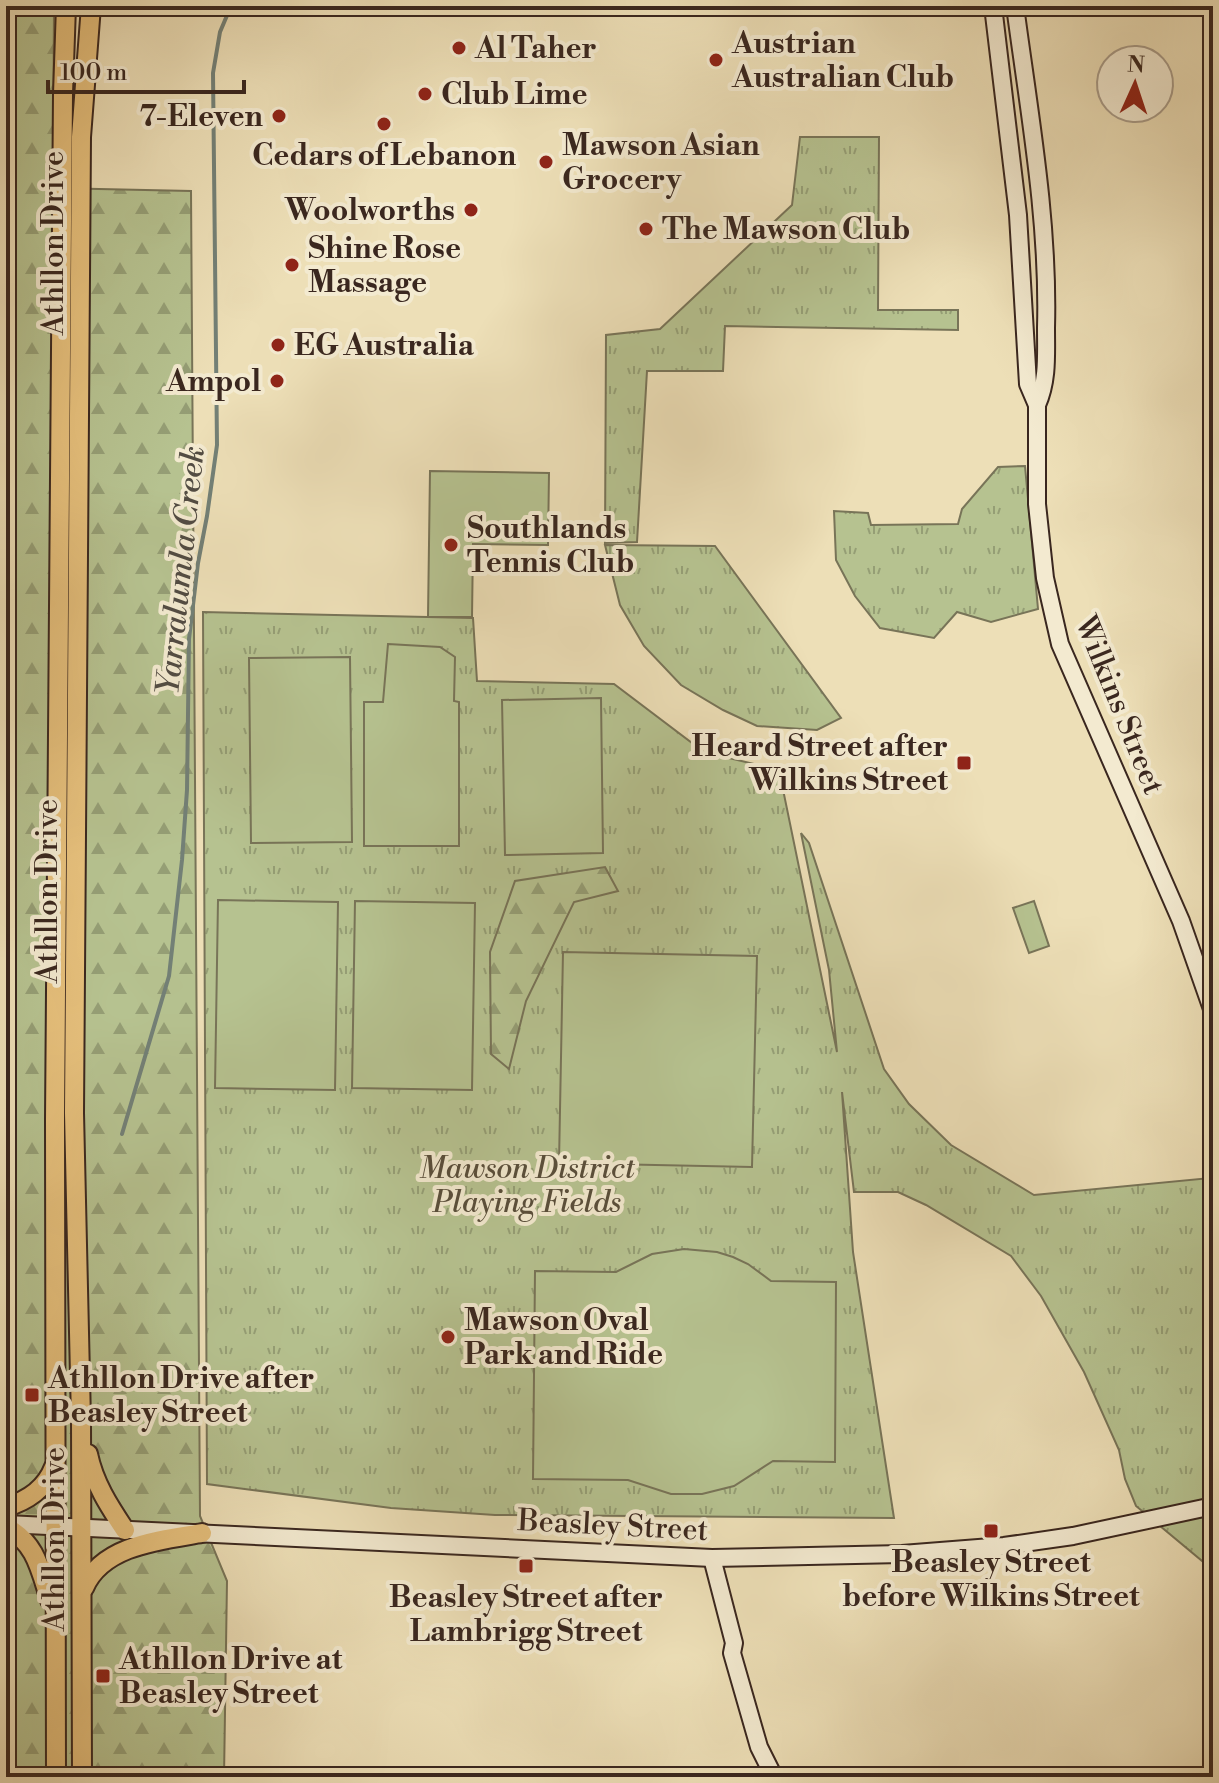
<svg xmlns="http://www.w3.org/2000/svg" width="1219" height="1783" viewBox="0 0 1219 1783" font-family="'Libre Bodoni',serif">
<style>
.grass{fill:url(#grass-tufts);stroke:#787458;stroke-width:2}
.forest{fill:url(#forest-firs);stroke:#787458;stroke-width:2}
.pitch{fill:#b6c290;stroke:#787458;stroke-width:2}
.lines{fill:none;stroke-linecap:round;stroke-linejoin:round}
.stream{stroke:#738076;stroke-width:4}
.secondary-casing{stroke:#3a271f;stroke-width:20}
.primary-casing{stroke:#3a271f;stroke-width:22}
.secondary{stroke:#f3ead0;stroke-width:16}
.primary{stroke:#e6c07c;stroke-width:18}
.poi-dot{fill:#8f2418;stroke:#f3ead0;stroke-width:3}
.labels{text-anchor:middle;stroke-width:8;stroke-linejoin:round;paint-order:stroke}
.poi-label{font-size:30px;font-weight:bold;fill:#3a271f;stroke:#f3ead0;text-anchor:start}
.street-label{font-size:30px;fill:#3a271f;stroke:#f3ead0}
.park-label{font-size:30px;font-style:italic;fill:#594e3b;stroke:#f3ead0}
.water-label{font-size:32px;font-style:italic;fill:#524c43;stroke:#f3ead0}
</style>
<defs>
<pattern id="grass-tufts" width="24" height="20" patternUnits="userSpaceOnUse" patternTransform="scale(2)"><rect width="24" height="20" fill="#b6c290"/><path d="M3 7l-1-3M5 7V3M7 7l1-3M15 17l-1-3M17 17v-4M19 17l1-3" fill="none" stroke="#959e75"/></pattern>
<pattern id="forest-firs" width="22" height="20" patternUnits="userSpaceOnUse" patternTransform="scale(2)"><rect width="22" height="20" fill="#b6c290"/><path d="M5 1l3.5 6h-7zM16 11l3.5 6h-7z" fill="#959e75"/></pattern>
</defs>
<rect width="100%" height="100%" fill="#eddfb7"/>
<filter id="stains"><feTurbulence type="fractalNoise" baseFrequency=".0025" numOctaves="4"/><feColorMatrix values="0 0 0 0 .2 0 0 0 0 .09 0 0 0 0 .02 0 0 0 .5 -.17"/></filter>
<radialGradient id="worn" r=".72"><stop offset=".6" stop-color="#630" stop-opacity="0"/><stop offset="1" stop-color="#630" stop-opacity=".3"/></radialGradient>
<!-- grass -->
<g class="grass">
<polygon points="800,137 879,137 878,310 958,310 958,330 725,326 723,371 647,371 637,542 605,543 606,335 660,329 792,205"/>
<polygon points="1025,466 1038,609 991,622 957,612 934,638 880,628 855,596 836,560 834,511 868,513 871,525 958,524 962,509 998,467"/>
<polygon points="605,545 715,546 841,718 817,730 757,726 723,710 681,685 644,646 620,605"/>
<polygon points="203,612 473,618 477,681 614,684 704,752 779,770 837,1052 829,970 801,833 809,843 884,1069 909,1104 951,1145 1034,1195 1210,1178 1213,1190 1213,1570 1136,1506 1125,1479 1119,1450 1084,1372 1041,1296 1011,1256 926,1205 898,1192 854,1192 842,1092 853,1252 894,1518 495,1515 391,1508 207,1484"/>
</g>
<!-- forest -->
<g class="forest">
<polygon points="6,6 54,6 53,188 191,191 200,1516 227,1581 224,1777 6,1777"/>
<polygon points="605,867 618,891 574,902 526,1001 509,1069 491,1054 490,952 515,881"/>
</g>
<!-- pitch -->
<g class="pitch">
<polygon points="430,471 549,473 548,545 473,544 472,617 428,617"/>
<polygon points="388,644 440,647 455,657 454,701 459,702 459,846 364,846 364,702 383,702"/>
<polygon points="350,657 352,842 251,843 249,658"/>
<polygon points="601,698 603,853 505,855 502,700"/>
<polygon points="218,900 338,902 335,1090 215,1088"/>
<polygon points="355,901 475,903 472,1090 352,1088"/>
<polygon points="1034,901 1049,946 1029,953 1013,908"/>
<polygon points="563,952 757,956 752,1167 559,1163"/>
<polygon points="684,1249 717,1252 733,1257 748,1264 771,1281 836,1282 835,1462 773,1461 734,1486 702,1494 671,1494 628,1480 533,1479 535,1271 616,1272 652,1254"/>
</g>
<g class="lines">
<!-- stream -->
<polyline class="stream" points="122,1134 169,976 182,860 187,790 189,639 198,563 207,516 217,445 213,73 220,32 231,6"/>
<defs>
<g id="secondary">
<polyline points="993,6 1018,215 1028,384 1037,405 1037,504 1045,578 1060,644 1181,921 1213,1012"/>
<path d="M 1015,6 C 1029,112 1049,220 1046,328 C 1046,355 1048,380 1037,405"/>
<polyline points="6,1524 712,1558 902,1554 1004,1546 1073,1536 1213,1506"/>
<polyline points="712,1558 734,1643 732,1653 759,1747 774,1777"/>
</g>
<g id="primary">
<path d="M 88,1454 C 94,1483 109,1506 125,1530"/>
<path d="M 6,1507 C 27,1501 46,1488 54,1467"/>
<path d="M 6,1527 C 36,1543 40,1569 50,1600"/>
<path d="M 84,1588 C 102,1545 161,1540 202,1533"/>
<polyline points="56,1777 55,1120 63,94 66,6"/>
<polyline points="82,1777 81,1420 74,1113 81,137 91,6"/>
</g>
</defs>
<!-- secondary casing -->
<use href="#secondary" class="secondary-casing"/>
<!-- primary casing -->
<use href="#primary" class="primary-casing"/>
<!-- secondary -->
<use href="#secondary" class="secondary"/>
<!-- primary -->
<use href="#primary" class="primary"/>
</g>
<!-- markers -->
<g class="poi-dot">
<circle cx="459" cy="48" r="8"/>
<circle cx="716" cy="60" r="8"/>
<circle cx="425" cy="94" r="8"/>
<circle cx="279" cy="116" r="8"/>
<circle cx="384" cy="124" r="8"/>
<circle cx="546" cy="162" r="8"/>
<circle cx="471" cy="210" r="8"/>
<circle cx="646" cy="229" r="8"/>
<circle cx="292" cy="265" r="8"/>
<circle cx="278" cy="345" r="8"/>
<circle cx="277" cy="381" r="8"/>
<circle cx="451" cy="545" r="8"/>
<rect x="956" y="755" width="16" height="16" rx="4"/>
<circle cx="448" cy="1337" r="8"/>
<rect x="24" y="1387" width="16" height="16" rx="4"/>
<rect x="983" y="1523" width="16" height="16" rx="4"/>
<rect x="518" y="1558" width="16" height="16" rx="4"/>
<rect x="95" y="1668" width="16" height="16" rx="4"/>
</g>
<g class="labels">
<!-- poi labels -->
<g class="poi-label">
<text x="732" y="53">Austrian<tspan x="732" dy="34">Australian Club</tspan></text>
<text x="475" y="58">Al Taher</text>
<text x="441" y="104">Club Lime</text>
<text x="263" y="126" text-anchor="end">7-Eleven</text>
<text x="562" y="155">Mawson Asian<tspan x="562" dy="34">Grocery</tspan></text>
<text x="384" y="165" text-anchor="middle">Cedars of Lebanon</text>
<text x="455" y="220" text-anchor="end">Woolworths</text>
<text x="662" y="239">The Mawson Club</text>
<text x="308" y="258">Shine Rose<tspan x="308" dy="34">Massage</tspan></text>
<text x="294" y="355">EG Australia</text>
<text x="261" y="391" text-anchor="end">Ampol</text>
<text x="467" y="538">Southlands<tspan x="467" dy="34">Tennis Club</tspan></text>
<text x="948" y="756" text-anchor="end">Heard Street after<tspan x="948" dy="34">Wilkins Street</tspan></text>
<text x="464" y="1330">Mawson Oval<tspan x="464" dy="34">Park and Ride</tspan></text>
<text x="48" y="1388">Athllon Drive after<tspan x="48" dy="34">Beasley Street</tspan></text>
<text x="991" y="1572" text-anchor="middle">Beasley Street<tspan x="991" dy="34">before Wilkins Street</tspan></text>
<text x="526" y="1607" text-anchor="middle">Beasley Street after<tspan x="526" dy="34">Lambrigg Street</tspan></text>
<text x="119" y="1669">Athllon Drive at<tspan x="119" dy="34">Beasley Street</tspan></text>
</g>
<!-- street labels -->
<g class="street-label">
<text transform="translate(53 243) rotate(-90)" y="10">Athllon Drive</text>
<text transform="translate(1120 705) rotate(68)" y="10">Wilkins Street</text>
<text transform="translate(47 891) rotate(-90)" y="10">Athllon Drive</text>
<text transform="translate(613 1525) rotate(3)" y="10">Beasley Street</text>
<text transform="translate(54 1539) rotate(-90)" y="10">Athllon Drive</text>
</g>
<!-- park labels -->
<g class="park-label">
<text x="527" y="1178">Mawson District<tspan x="527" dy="34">Playing Fields</tspan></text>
</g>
<!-- water labels -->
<g class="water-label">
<text transform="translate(180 570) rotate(-84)" y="11">Yarralumla Creek</text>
</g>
</g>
<!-- margin -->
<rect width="1219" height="1783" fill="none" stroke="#eddfb7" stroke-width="32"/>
<rect x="8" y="8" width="1203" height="1767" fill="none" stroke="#3a271f" stroke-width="4"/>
<rect x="16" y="16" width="1187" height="1751" fill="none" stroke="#3a271f" stroke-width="2"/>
<!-- north arrow -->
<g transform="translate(1135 84) rotate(3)"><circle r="38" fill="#f3ead0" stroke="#a99c89" stroke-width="2"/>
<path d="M0-6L14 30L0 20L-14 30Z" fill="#8f2418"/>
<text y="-12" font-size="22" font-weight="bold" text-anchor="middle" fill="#3a271f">N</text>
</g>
<!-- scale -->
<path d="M48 80v12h196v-12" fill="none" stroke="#3a271f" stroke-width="4"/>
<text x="60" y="80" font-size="24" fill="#3a271f" stroke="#f3ead0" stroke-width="6" paint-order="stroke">100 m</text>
<rect width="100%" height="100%" filter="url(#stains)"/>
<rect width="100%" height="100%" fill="url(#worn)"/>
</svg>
